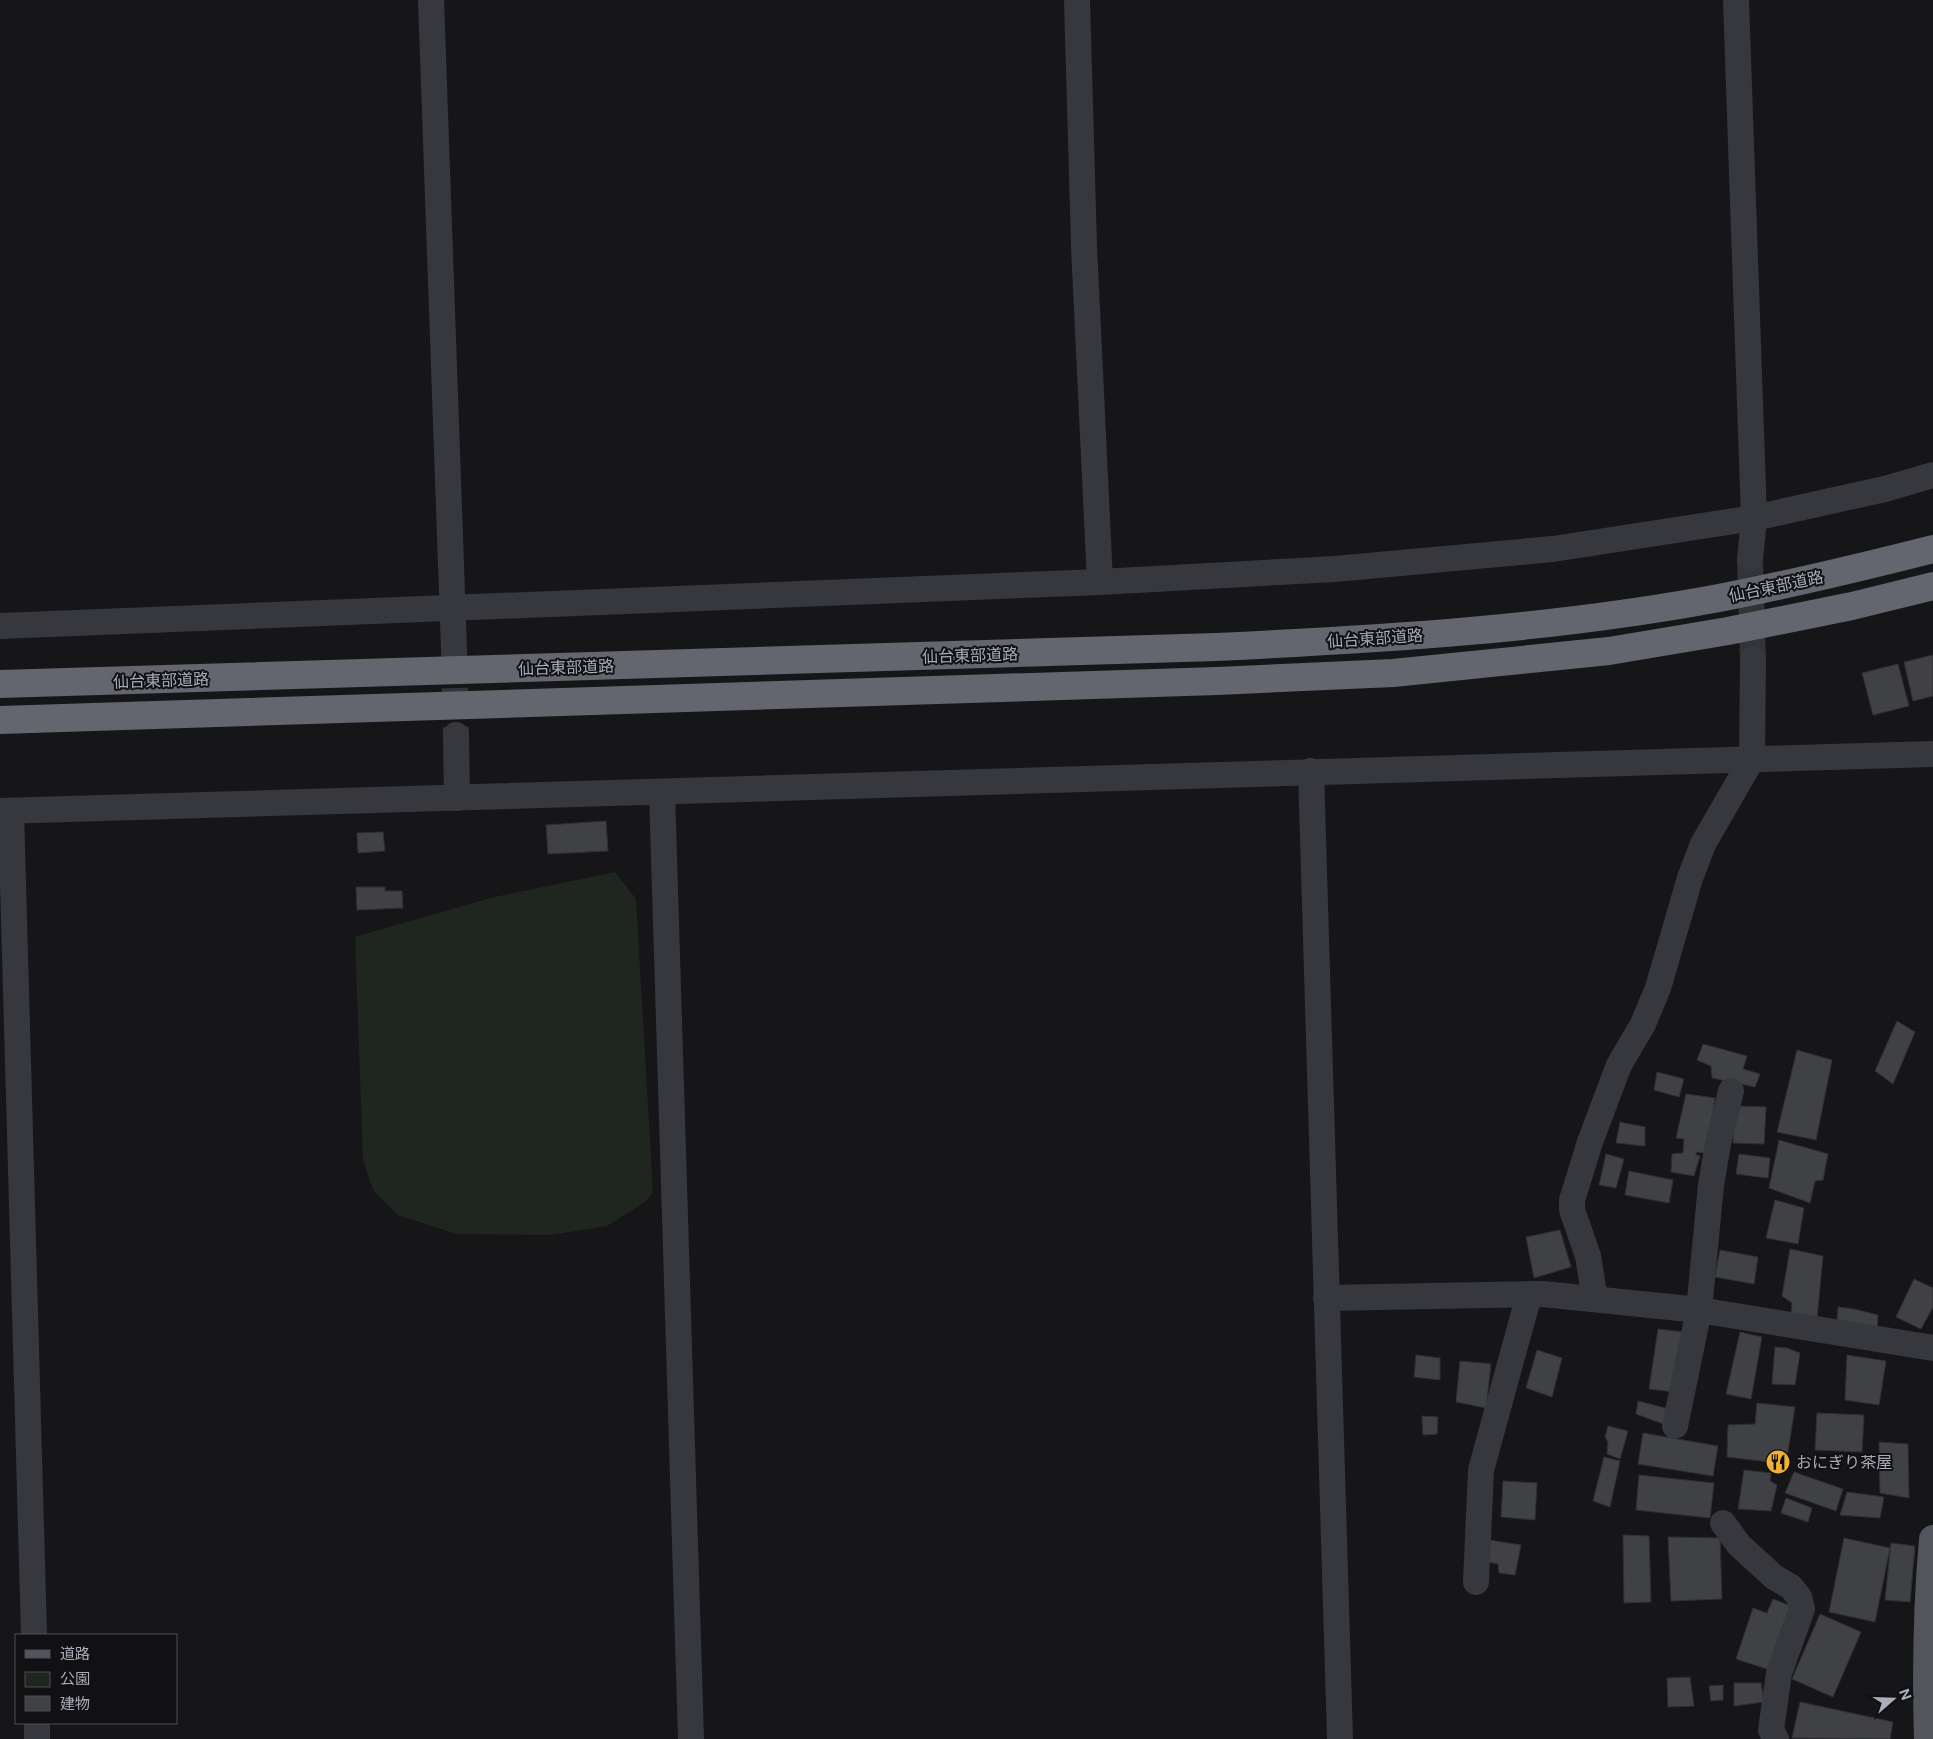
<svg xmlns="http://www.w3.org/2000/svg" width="1933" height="1739" viewBox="0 0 1933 1739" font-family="'Public Sans','Noto Sans JP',sans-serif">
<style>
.green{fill:#1e261f}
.building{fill:#404145;stroke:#303034}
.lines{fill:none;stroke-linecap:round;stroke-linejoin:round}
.minor-tunnel{stroke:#333438;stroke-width:26;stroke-dasharray:26 13;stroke-linecap:butt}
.minor{stroke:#37383d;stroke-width:26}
.major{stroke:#53555c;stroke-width:28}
.highway{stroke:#63666e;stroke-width:28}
.labels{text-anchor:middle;stroke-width:4;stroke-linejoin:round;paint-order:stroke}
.street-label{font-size:16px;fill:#a8adb8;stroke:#111113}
.poi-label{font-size:16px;fill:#a8adb8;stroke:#111113;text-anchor:start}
</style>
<rect width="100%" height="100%" fill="#161618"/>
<!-- green -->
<polygon class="green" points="615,872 636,899 653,1192 645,1202 607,1226 551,1235 457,1234 398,1215 373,1190 363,1159 355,937 490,898"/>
<!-- building -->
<g class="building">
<polygon points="1933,655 1933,696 1913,701 1904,662"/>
<polygon points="1898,664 1909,706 1873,715 1862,673"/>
<polygon points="606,821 608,851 548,854 546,825"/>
<polygon points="383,832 385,851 358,853 357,833"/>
<polygon points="356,887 385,887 385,891 402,891 403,908 357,910"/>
<polygon points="1897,1021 1915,1032 1893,1084 1875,1071"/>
<polygon points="1703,1044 1747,1056 1743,1069 1760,1074 1755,1087 1712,1078 1711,1066 1697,1060"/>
<polygon points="1797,1050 1832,1060 1816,1140 1777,1132"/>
<polygon points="1657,1072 1684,1079 1679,1097 1654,1090"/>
<polygon points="1686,1094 1715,1098 1706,1153 1696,1152 1696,1155 1700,1156 1694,1176 1671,1172 1672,1154 1683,1153 1684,1139 1676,1138"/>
<polygon points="1735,1106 1766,1107 1764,1144 1733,1143"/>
<polygon points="1620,1122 1645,1127 1645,1146 1616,1143"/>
<polygon points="1779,1140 1828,1154 1823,1180 1815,1181 1810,1203 1769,1188"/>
<polygon points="1606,1154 1624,1159 1616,1188 1599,1185"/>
<polygon points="1739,1154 1770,1158 1768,1178 1736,1174"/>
<polygon points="1629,1171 1673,1180 1669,1203 1625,1195"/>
<polygon points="1775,1200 1804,1208 1798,1244 1766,1238"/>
<polygon points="1560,1230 1571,1267 1534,1278 1526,1237"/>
<polygon points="1790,1249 1823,1256 1817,1319 1791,1318 1792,1303 1782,1296"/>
<polygon points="1720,1250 1758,1257 1754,1284 1715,1277"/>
<polygon points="1914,1279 1933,1288 1933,1307 1921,1329 1896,1317"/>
<polygon points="1838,1307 1854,1309 1878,1315 1877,1331 1837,1321"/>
<polygon points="1658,1329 1684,1332 1675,1392 1649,1389"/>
<polygon points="1740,1332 1762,1337 1751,1399 1726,1394"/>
<polygon points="1775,1347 1787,1348 1800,1353 1795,1385 1772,1384"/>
<polygon points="1537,1350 1562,1358 1552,1397 1526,1388"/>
<polygon points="1416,1355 1440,1358 1440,1380 1414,1377"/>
<polygon points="1847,1355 1886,1361 1879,1405 1845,1400"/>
<polygon points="1460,1361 1491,1364 1486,1408 1456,1402"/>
<polygon points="1638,1401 1669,1409 1666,1425 1636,1414"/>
<polygon points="1757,1403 1795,1407 1786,1464 1727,1457 1728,1425 1755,1424"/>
<polygon points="1817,1413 1864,1415 1862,1452 1815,1450"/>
<polygon points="1422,1416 1438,1417 1437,1434 1423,1435"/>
<polygon points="1608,1426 1628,1431 1620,1459 1607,1454 1608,1442 1605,1437"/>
<polygon points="1643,1433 1718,1446 1713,1476 1638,1464"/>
<polygon points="1879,1442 1908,1444 1909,1498 1880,1493"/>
<polygon points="1604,1457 1620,1461 1610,1507 1593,1501"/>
<polygon points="1744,1470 1771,1473 1770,1481 1777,1485 1771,1511 1738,1509"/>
<polygon points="1794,1472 1843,1489 1836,1511 1785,1493"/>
<polygon points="1639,1475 1714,1483 1710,1518 1636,1510"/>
<polygon points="1503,1481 1537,1483 1535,1520 1501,1517"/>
<polygon points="1847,1492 1884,1497 1880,1518 1840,1515"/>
<polygon points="1786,1498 1812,1508 1808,1522 1781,1513"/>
<polygon points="1623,1535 1649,1536 1651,1602 1624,1603"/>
<polygon points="1668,1537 1720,1538 1722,1599 1671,1601"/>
<polygon points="1844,1538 1890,1548 1875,1622 1829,1612"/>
<polygon points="1489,1540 1521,1545 1515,1575 1499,1573 1498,1564 1487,1562"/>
<polygon points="1891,1543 1915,1546 1910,1602 1885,1600"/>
<polygon points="1773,1599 1791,1606 1767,1669 1736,1659 1753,1608 1767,1613"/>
<polygon points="1820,1614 1861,1632 1833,1697 1792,1679"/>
<polygon points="1690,1677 1694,1706 1668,1707 1667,1678"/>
<polygon points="1734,1683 1761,1683 1764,1702 1734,1706"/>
<polygon points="1723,1685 1723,1700 1711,1701 1709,1686"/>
<polygon points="1800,1702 1893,1722 1890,1739 1792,1738"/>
</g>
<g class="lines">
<!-- minor-tunnel -->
<g class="minor-tunnel">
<polyline points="1750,559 1753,660"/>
<polyline points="454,649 456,735"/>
</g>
<!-- minor -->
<g class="minor">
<polyline points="431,0 454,649"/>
<polyline points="1077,0 1084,246 1100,582"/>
<polyline points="1736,0 1754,518 1750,559"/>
<polyline points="0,626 1100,582 1335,569 1553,549 1754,518 1885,489 1933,475"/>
<polyline points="456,735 457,798"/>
<polyline points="1311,771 1340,1739"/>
<polyline points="662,792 691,1739"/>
<polyline points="0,811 1933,754"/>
<polyline points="11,811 34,1635"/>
<polyline points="1326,1298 1543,1294 1699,1310 1933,1348"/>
<polyline points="1595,1299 1588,1256 1572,1210 1572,1200 1590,1142 1619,1065 1643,1024 1658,988 1690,878 1703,844 1752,759 1753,660"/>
<polyline points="1675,1426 1699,1310 1711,1185 1718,1144 1731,1091"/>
<polyline points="1723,1523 1739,1545 1774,1577 1791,1587 1799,1597 1802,1609 1779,1673 1771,1730 1776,1739"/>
<polyline points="1476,1582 1481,1470 1529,1295"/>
<polyline points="37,1723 37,1739"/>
</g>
<!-- major -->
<path class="major" d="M 1928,1739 C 1926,1672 1927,1606 1933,1539"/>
<!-- highway -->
<g class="highway">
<path d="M 0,684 L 1216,647 C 1384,639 1553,629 1719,598 C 1791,584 1862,567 1933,549"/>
<polyline points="0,720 1217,681 1393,673 1609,651 1728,631 1852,606 1933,586"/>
</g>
</g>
<!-- icons -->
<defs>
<symbol id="restaurant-disc" viewBox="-11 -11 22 22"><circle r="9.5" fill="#f2b134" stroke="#111113"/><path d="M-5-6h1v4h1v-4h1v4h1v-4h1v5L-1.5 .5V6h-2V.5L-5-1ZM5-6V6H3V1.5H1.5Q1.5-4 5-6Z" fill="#111"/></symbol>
</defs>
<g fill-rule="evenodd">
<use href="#restaurant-disc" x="1764" y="1448" width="28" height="28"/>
</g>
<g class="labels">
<!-- street labels -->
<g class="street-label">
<text transform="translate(1776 586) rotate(-12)" y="6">仙台東部道路</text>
<text transform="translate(1375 638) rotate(-4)" y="6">仙台東部道路</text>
<text transform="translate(970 655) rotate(-2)" y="6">仙台東部道路</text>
<text transform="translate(566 667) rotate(-2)" y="6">仙台東部道路</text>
<text transform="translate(161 680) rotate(-2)" y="6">仙台東部道路</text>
</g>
<!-- poi labels -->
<g class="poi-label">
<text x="1796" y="1468">おにぎり茶屋</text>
</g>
</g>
<!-- legend -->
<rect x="15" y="1634" width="162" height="90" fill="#111113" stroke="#4d4f55"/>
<rect x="25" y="1650" width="25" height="8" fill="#53555c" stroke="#4d4f55"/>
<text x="60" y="1659" font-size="15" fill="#a8adb8">道路</text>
<rect x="25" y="1672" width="25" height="15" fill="#1e261f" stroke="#4d4f55"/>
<text x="60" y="1684" font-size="15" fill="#a8adb8">公園</text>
<rect x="25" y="1696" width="25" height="15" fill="#404145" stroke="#4d4f55"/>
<text x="60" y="1709" font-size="15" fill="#a8adb8">建物</text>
<!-- north arrow -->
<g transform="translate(1893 1699) rotate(70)" stroke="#111113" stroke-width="4" paint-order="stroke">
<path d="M0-4L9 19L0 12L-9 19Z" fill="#a8adb8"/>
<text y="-8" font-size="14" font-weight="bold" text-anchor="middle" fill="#a8adb8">N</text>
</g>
</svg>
